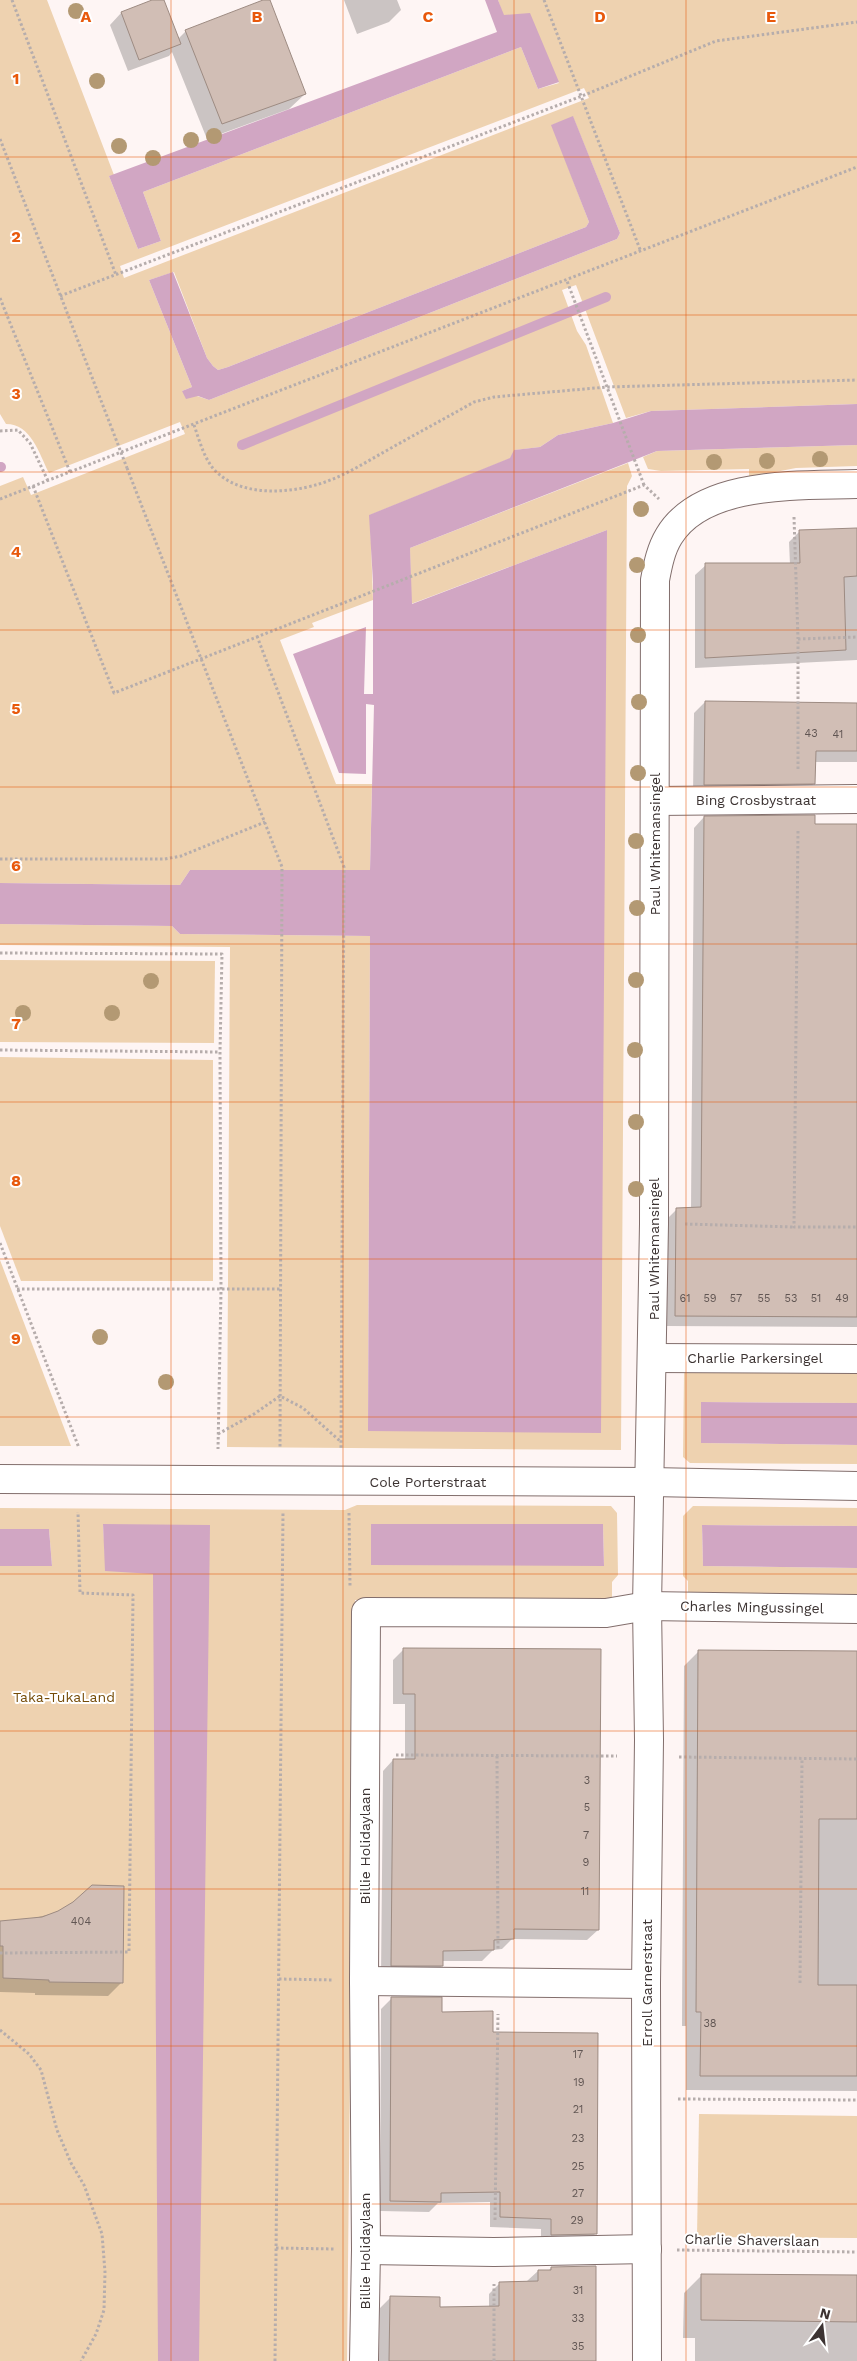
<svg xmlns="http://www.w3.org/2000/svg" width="857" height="2361" viewBox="0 0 857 2361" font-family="'Work Sans',sans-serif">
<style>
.green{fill:#eed2b0;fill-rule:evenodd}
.water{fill:#d1a6c3}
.shadow{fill:#0003}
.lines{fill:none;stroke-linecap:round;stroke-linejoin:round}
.stream{stroke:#d1a6c3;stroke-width:10}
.building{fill:#d1beb5;stroke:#9d8b82}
.street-casing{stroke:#826e6c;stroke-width:30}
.path{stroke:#b6adac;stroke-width:3;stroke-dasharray:2.5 2.5;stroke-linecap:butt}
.street{stroke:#fff;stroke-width:28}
.path-bridge{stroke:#b6adac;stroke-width:3;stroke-dasharray:2.5 2.5;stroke-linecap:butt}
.tree{fill:#b39973}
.grid{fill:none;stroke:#e8590c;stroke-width:1;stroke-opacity:0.55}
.labels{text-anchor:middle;stroke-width:4;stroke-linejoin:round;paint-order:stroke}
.number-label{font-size:11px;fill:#615653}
.street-label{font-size:14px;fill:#3c3332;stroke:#fff}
.park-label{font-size:14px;fill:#764d09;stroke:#fff}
.grid-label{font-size:16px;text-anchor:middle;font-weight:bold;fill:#e8590c;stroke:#fff;stroke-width:4;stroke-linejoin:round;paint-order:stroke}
</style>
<rect width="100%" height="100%" fill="#fef5f4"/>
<!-- green -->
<g class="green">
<path d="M 0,0 L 47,0 L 114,175 L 109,176 L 138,249 L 161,241 L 143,192 L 521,47 L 538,89 L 559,83 L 503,15 L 498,0 L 857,0 L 857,404 L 651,411 L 626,418 L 576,285 L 562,290 L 577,331 L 586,345 L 613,423 L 558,435 L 540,447 L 515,450 L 511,458 L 370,515 L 373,600 L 312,623 L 314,627 L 280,640 L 336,784 L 372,784 L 370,870 L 190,870 L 180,885 L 0,883 L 0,486 L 23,477 L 31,495 L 185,434 L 180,422 L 49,473 C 39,453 31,424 6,424 L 0,414 ZM 584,88 L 589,98 L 124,278 L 120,266 ZM 573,117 L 620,233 L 617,239 L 209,400 L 182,391 L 192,387 L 149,280 L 174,272 L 207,358 L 213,366 L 218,370 L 228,367 L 586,227 L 589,222 L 552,125 Z"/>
<polygon points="857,445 857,466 796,468 749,477 749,469 661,471 648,469 643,457 657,451"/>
<polygon points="628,463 632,476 627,486 621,1450 227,1447 230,947 0,945 0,924 172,926 180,934 370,936 368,1431 607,530 411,604 410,548"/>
<polygon points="0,960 215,961 214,1043 0,1042"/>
<polygon points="0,1057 213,1060 213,1281 21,1281 0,1226"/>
<polygon points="0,1260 71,1446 0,1446"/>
<polygon points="694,1370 857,1371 857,1403 702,1402 701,1443 857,1445 857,1464 690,1463 683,1457 684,1373"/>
<path d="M 357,1505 L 611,1506 L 617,1513 L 618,1575 L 612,1582 L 612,1602 L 355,1600 L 347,2361 L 0,2361 L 0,1566 L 52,1566 L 49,1529 L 0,1529 L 0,1508 L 345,1510 ZM 371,1524 L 603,1524 L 604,1565 L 372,1565 ZM 103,1525 L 209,1525 L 106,1571 Z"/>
<polygon points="693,1506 857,1508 857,1526 702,1525 703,1566 857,1568 857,1595 688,1593 688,1581 683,1576 683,1516"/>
<polygon points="699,2114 857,2116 857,2238 697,2237"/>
</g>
<!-- water -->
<g class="water">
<polygon points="485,0 498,0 504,15 530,13 559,82 538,89 521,47 143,192 161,241 138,249 109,176 497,32"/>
<polygon points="573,116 620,233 617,239 209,400 198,396 186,399 182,391 192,387 149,280 173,272 207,358 213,366 218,370 228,367 586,227 589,222 551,125"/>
<polygon points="857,404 857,445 657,451 410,548 412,604 607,530 601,1433 368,1431 370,936 180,934 172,926 0,924 0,883 180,885 190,870 370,870 374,705 366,704 366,774 339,773 293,654 366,627 364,694 373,694 373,582 369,515 510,458 514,450 540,447 558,435 613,423 651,411"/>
<polygon points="701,1402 857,1403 857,1445 701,1443"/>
<polygon points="103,1524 210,1525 199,2361 158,2361 153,1574 105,1571"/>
<polygon points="371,1524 603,1524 604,1566 371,1565"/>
<polygon points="702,1525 857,1526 857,1568 703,1566"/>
<polygon points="0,1529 49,1529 52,1566 0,1566"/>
</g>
<!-- shadow -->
<g class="shadow">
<polygon points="155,0 163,0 178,39 186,31 269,0 305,94 289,109 207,139 172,52 169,56 128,71 110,25 121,13"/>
<polygon points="344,0 397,0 401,10 389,22 357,34"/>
<polygon points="857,529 857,660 695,668 695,575 706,565 790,565 789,542 800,531"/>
<polygon points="705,702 857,704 857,762 814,762 814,783 803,795 693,796 694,713"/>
<polygon points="704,817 814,826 857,825 857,1327 665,1326 666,1220 677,1209 691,1208 694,828"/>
<polygon points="404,1649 598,1930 587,1940 512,1939 502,1949 493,1950 482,1961 442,1961 442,1966 431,1976 381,1976 383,1771 393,1760 405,1760 405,1704 393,1704 393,1660"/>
<polygon points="699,1651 857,1652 857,2091 686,2090 686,2026 682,2026 684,1666"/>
<polygon points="59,1912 122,1982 108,1996 35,1995 35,1993 0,1992 0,1922 26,1920"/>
<polygon points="392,1998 441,2013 492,2033 595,2234 585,2244 541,2245 541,2229 490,2227 490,2202 438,2203 429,2212 380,2211 381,2009"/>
<polygon points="551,2268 594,2361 379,2361 380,2308 390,2298 439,2308 489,2308 489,2294 500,2283 527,2281 538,2271 548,2271"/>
<polygon points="702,2275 857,2277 857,2361 695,2361 695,2338 683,2338 684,2293"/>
</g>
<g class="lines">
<!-- stream -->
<g class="stream">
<polyline points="242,445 606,297"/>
<polyline points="0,467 1,467"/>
</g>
</g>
<!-- building -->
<g class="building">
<polygon points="152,0 164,0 181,44 139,60 121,12"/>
<polygon points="263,0 270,0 306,94 222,124 185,30"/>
<polygon points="857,528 857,576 844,577 846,650 705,658 705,563 800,563 799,530"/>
<polygon points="705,701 857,703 857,751 816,751 815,784 704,785"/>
<polygon points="815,815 815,824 857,824 857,1317 675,1316 676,1208 701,1207 704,816"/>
<polygon points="403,1648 601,1649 599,1930 514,1929 514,1939 494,1940 494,1950 443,1951 443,1966 391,1966 393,1759 415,1759 415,1694 403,1694"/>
<polygon points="698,1650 857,1651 857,1819 819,1819 818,1985 857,1985 857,2076 700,2076 701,2012 696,2012"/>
<polygon points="92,1885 124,1886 123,1983 49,1982 49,1980 3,1978 3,1946 0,1946 0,1921 42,1917 58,1911 73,1902"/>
<polygon points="391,1997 442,1997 442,2012 493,2011 493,2032 598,2033 597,2234 551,2235 551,2219 500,2217 500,2192 441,2193 441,2202 390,2201"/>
<polygon points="596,2266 596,2361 389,2361 390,2296 440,2297 440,2307 499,2306 499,2282 538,2281 538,2270 551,2270 551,2267"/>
<polygon points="701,2274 857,2275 857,2322 701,2320"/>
</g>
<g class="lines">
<defs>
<g id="street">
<polyline points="655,801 857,799"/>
<polyline points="653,1358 857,1359"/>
<polyline points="0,1479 651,1482 857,1486"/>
<polyline points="364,1981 646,1984"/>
<polyline points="366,2250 494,2252 647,2249"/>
<polyline points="364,2361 366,2250 364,1981 366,1612 606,1613 647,1606 857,1609"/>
<path d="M 647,2361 L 646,1984 L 649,1740 L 647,1606 L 654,1224 L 655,580 C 658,564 661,549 669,536 C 703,480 800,486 857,484"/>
</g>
</defs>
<!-- street casing -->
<use href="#street" class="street-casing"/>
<!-- path -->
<g class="path">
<polyline points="12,0 116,275"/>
<polyline points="544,0 641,252"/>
<polyline points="0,139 112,429"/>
<polyline points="60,296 582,96 716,41 857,22"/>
<polyline points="0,298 70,472"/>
<path d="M 194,425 C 199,439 203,455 212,467 C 236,497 286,494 319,484 C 342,477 363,464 384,452 C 414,435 444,419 474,402 L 494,397 L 607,387 L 567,281"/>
<polyline points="0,431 18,430 30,443 48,481"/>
<polyline points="127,468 282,867 280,1448"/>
<polyline points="644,485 607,387 857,380"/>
<polyline points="33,486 114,693 644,485 659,499"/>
<polyline points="0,499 857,167"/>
<polyline points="794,517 798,639"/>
<polyline points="257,636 344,867 341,1450"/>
<polyline points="798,769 798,639 857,637"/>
<polyline points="798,831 794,1227 857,1227"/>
<polyline points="0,859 165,859 181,856 265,822"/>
<polyline points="0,953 222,954 220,1052 221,1290 218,1449"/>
<polyline points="0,1050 220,1052"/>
<polyline points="685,1224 794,1227"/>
<polyline points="0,1243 79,1448"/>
<polyline points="17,1289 280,1289"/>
<polyline points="218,1434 254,1414 280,1396 303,1408 340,1441"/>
<polyline points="349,1513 350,1586"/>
<polyline points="396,1755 617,1756"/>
<polyline points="497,1756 498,1950"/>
<polyline points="679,1757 857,1759"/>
<polyline points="0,1953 129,1952 133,1595 80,1593 78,1512"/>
<polyline points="279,1979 334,1980"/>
<polyline points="800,1983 802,1758"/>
<polyline points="0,2030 29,2054 41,2070 57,2130 71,2163 84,2185 102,2234 105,2272 104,2310 96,2334 81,2361"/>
<polyline points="678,2099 857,2100"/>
<polyline points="495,2220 498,2014"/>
<polyline points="276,2248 335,2249"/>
<polyline points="677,2250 857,2252"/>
<polyline points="275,2361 283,1512"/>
<polyline points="494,2361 494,2284"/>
</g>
<!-- street -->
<use href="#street" class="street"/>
<!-- path-bridge -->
<polyline class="path-bridge" points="112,429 127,468"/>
</g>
<!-- trees -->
<g class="tree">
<circle cx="76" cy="11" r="8"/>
<circle cx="97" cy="81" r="8"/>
<circle cx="214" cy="136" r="8"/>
<circle cx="191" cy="140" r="8"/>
<circle cx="119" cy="146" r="8"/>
<circle cx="153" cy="158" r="8"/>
<circle cx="820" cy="459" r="8"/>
<circle cx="767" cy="461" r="8"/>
<circle cx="714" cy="462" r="8"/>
<circle cx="641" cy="509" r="8"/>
<circle cx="637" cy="565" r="8"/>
<circle cx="638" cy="635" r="8"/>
<circle cx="639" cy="702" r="8"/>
<circle cx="638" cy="773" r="8"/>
<circle cx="636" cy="841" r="8"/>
<circle cx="637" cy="908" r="8"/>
<circle cx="636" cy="980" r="8"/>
<circle cx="151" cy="981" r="8"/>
<circle cx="23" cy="1013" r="8"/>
<circle cx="112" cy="1013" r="8"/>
<circle cx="635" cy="1050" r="8"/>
<circle cx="636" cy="1122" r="8"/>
<circle cx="636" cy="1189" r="8"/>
<circle cx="100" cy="1337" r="8"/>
<circle cx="166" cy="1382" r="8"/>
</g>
<!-- grid -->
<path class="grid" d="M 171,0 L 171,2361M 343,0 L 343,2361M 514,0 L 514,2361M 686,0 L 686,2361M 0,157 L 857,157M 0,315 L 857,315M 0,472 L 857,472M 0,630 L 857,630M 0,787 L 857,787M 0,944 L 857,944M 0,1102 L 857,1102M 0,1259 L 857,1259M 0,1417 L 857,1417M 0,1574 L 857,1574M 0,1731 L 857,1731M 0,1889 L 857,1889M 0,2046 L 857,2046M 0,2204 L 857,2204"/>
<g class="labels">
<!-- number labels -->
<g class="number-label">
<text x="811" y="737">43</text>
<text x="838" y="738">41</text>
<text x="685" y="1302">61</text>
<text x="710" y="1302">59</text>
<text x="736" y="1302">57</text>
<text x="764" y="1302">55</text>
<text x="791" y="1302">53</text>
<text x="816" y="1302">51</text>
<text x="842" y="1302">49</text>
<text x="587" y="1784">3</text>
<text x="587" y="1811">5</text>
<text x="586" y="1839">7</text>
<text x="586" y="1866">9</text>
<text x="585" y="1895">11</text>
<text x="81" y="1925">404</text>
<text x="710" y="2027">38</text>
<text x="578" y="2058">17</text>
<text x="579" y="2086">19</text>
<text x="578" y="2113">21</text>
<text x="578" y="2142">23</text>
<text x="578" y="2170">25</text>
<text x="578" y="2197">27</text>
<text x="577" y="2224">29</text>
<text x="578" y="2294">31</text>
<text x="578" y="2322">33</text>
<text x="578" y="2350">35</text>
</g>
<!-- street labels -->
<g class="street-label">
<text x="756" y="805">Bing Crosbystraat</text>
<text transform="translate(655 844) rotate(-90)" y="5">Paul Whitemansingel</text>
<text transform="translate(654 1249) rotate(-90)" y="5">Paul Whitemansingel</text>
<text x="755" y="1363">Charlie Parkersingel</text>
<text x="428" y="1487">Cole Porterstraat</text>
<text transform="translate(752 1607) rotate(1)" y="5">Charles Mingussingel</text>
<text transform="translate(365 1846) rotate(-90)" y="5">Billie Holidaylaan</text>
<text transform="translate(647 1983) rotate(-90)" y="5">Erroll Garnerstraat</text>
<text transform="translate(752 2240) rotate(1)" y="5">Charlie Shaverslaan</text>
<text transform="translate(365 2251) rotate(-90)" y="5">Billie Holidaylaan</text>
</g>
<!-- park labels -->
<g class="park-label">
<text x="64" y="1702">Taka-TukaLand</text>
</g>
</g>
<g class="grid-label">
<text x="86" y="22">A</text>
<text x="257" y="22">B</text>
<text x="428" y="22">C</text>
<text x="600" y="22">D</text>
<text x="771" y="22">E</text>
<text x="16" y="84">1</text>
<text x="16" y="242">2</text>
<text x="16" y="399">3</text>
<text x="16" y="557">4</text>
<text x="16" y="714">5</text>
<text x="16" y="871">6</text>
<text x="16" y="1029">7</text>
<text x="16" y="1186">8</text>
<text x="16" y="1344">9</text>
</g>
<!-- north arrow -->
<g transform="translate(822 2326) rotate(15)" stroke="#ffffff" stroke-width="4" paint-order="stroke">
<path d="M0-4L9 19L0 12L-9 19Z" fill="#3c3332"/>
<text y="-8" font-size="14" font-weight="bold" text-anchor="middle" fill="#3c3332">N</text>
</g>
</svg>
